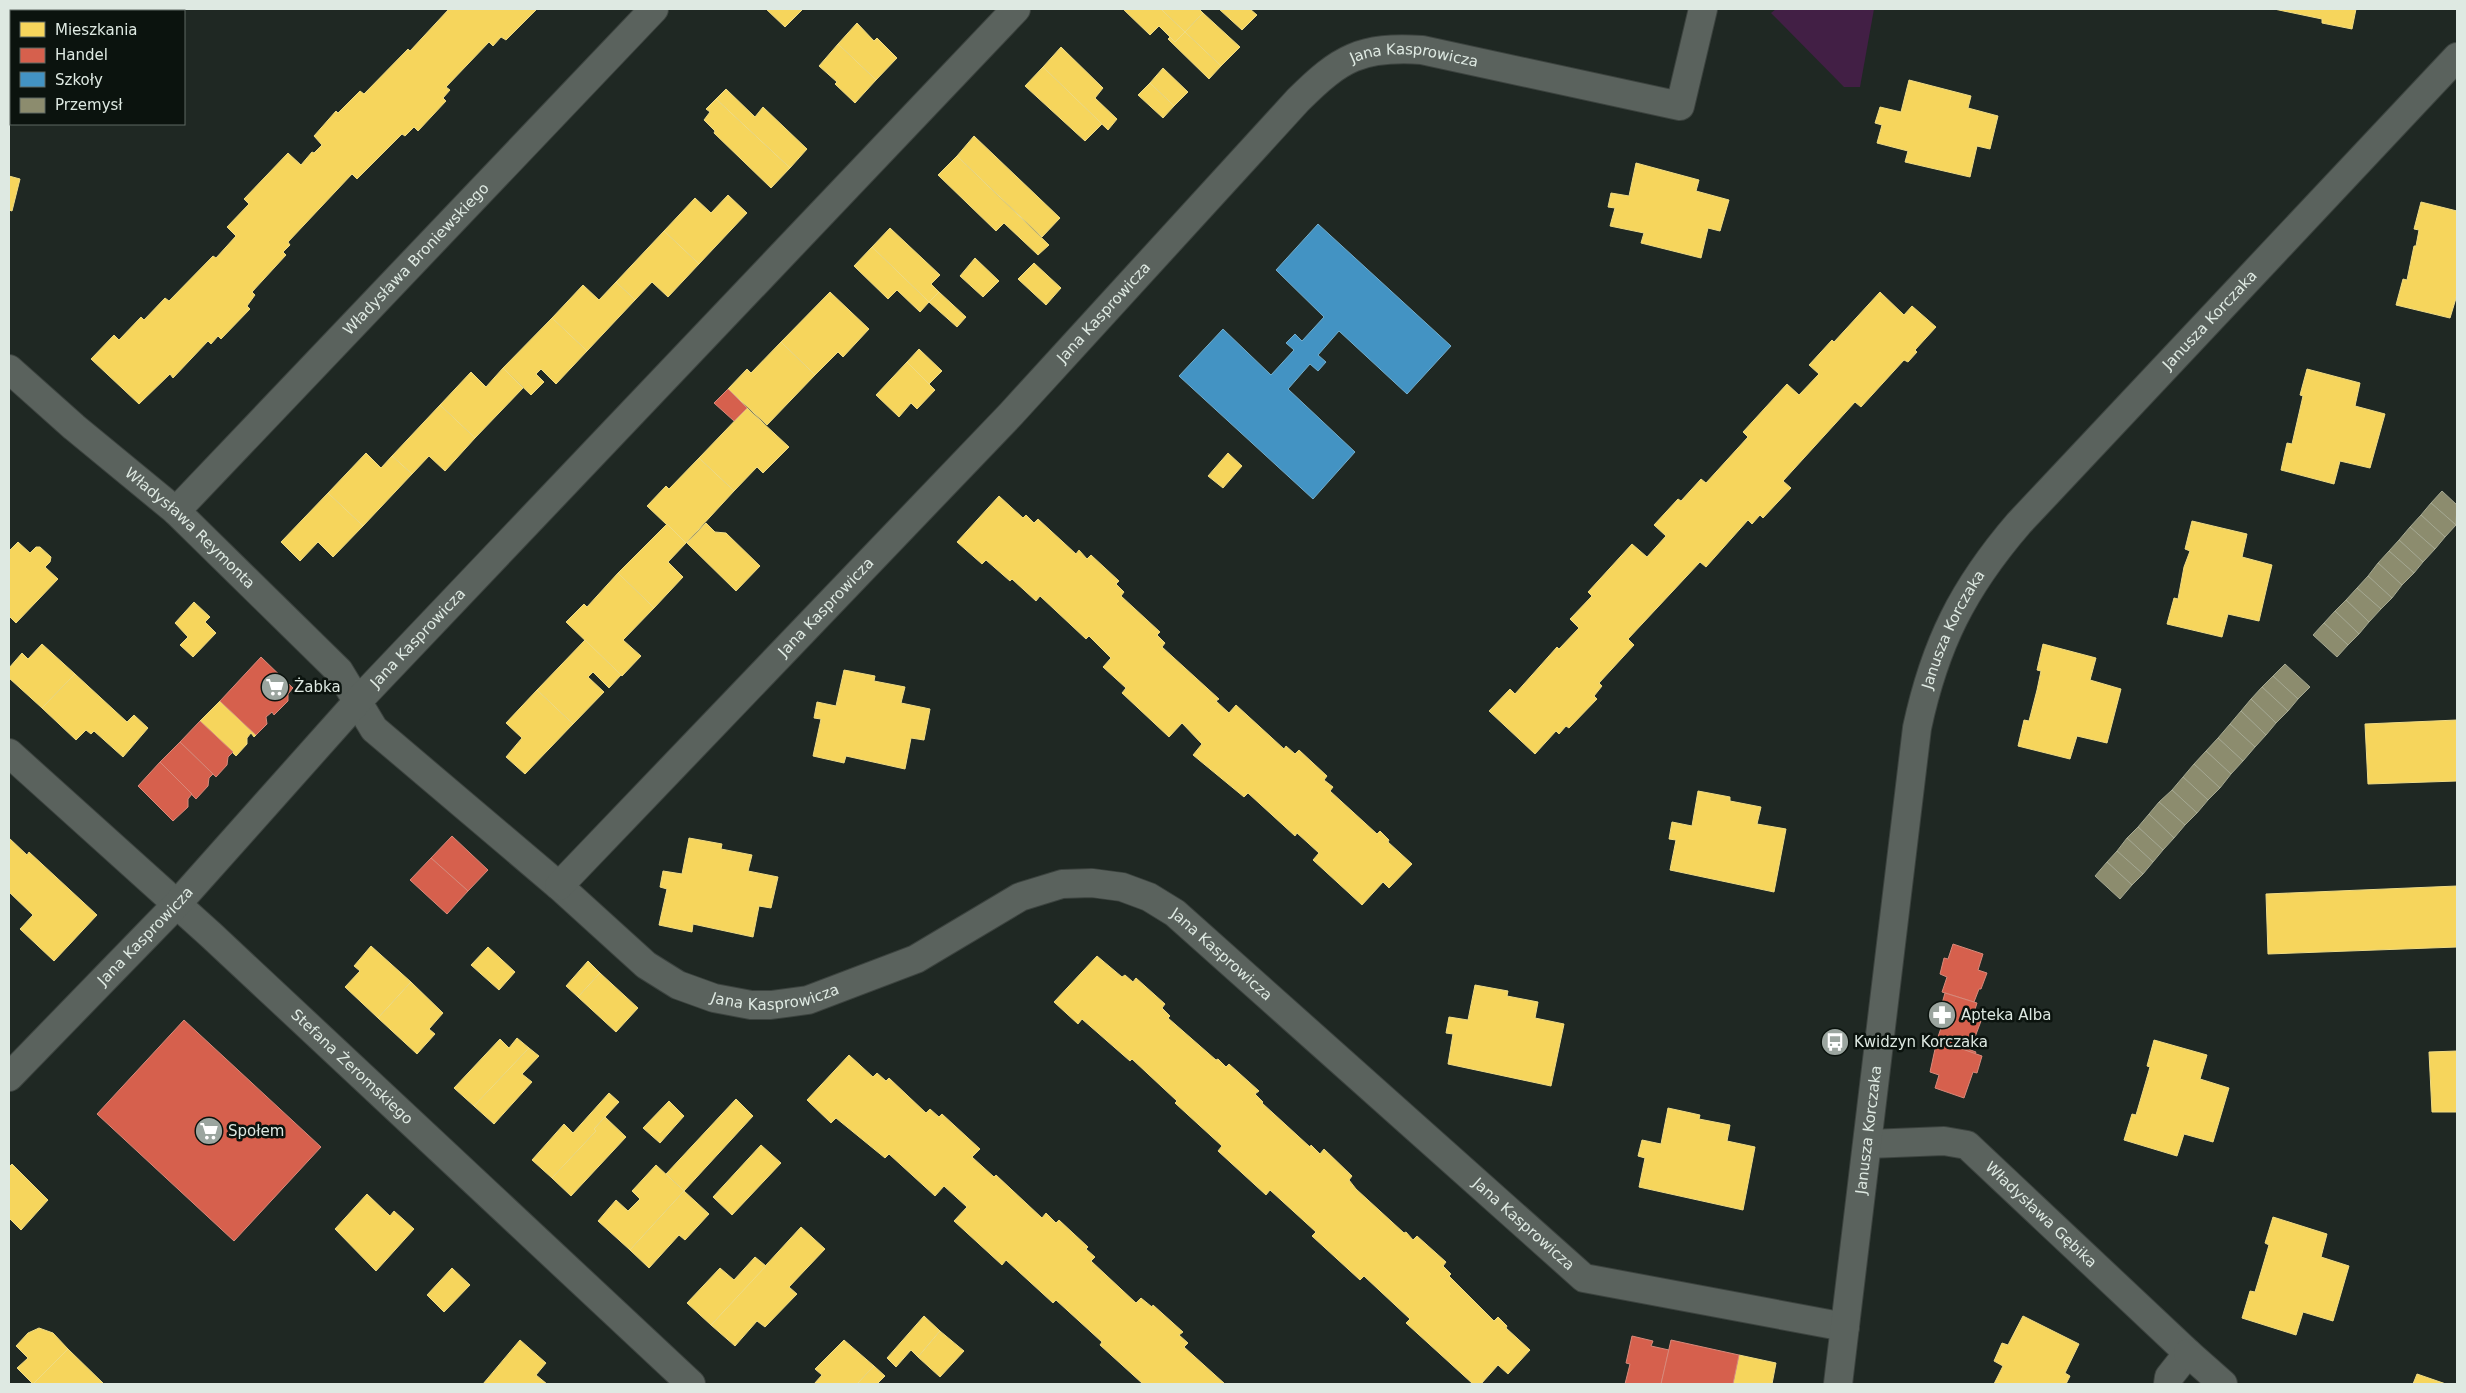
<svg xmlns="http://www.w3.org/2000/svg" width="2466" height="1393" viewBox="0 0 2466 1393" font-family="'DejaVu Sans',sans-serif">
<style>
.green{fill:#421f45}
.homes{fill:#f6d55c;stroke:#efdb84}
.shops{fill:#d6604d;stroke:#d8897a}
.schools{fill:#4393c3;stroke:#72adcc}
.industry{fill:#8c8c6e;stroke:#a5a891}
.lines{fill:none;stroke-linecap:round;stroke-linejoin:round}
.street-casing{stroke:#3c433f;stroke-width:30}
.street{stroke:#5a625d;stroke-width:28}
.labels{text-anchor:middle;stroke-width:5;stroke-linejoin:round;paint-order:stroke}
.street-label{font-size:15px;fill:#dee9e2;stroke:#0b130e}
.poi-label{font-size:15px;fill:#dee9e2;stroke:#0b130e;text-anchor:start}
</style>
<rect width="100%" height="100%" fill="#1f2823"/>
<!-- green -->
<polygon class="green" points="1776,9 1874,9 1860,87 1844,87 1771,13"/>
<!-- homes -->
<g class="homes">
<polygon points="449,9 537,9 506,40 501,37 493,46 489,42 446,87 450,90 443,98 446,101 418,131 414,127 405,136 402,134 357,179 352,174 288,242 290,245 283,252 286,255 252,292 255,295 247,306 250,309 221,339 218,336 211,344 208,341 173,378 170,374 139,404 91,359 114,335 119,340 141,317 144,320 165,298 169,301 213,256 216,258 236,236 227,227 249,204 244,199 288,153 301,165 312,152 314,153 322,145 314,136 336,111 338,113 360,91 364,94 408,49 410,51"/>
<polygon points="766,9 801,9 802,10 785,27"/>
<polygon points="1123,9 1161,9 1185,32 1175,42 1159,26 1150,35"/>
<polygon points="1161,9 1199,9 1203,13 1185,32"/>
<polygon points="1219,9 1250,9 1257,15 1242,30"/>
<polygon points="2274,9 2356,9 2352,29 2322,23 2322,19"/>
<polygon points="1203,13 1240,47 1221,66 1185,32"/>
<polygon points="857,23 874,41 877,38 897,58 876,80 838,44"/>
<polygon points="1185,32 1221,66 1209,79 1168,39 1170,37 1175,42"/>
<polygon points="838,44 876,80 855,103 835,84 837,82 819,66"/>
<polygon points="1061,47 1103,88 1095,98 1117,119 1108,130 1043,67"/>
<polygon points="1043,67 1102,124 1085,141 1025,86"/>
<polygon points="1163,68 1188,92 1174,106 1150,83"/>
<polygon points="1909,80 1971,96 1968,108 1998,116 1990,149 1977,146 1970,177 1905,162 1908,151 1877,143 1882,125 1875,123 1880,107 1901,112"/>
<polygon points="1150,83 1174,106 1163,118 1138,95"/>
<polygon points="726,89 755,117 763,107 807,149 790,168 716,99"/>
<polygon points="716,99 790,168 771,188 714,133 715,131 704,120 710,112 706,109"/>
<polygon points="974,136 1060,218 1042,237 957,156"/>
<polygon points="957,156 1049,245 1038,255 1004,223 996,231 938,175"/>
<polygon points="1636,163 1699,180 1696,191 1729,200 1720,231 1708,228 1701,258 1641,243 1644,233 1610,226 1615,208 1608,207 1611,193 1629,196"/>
<polygon points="9,176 20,179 12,211 9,210"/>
<polygon points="728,195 747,213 699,264 664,231 695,198 711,213"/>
<polygon points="2421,202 2457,211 2457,295 2450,318 2396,305 2403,279 2407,280 2414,246 2416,246 2419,230 2414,229"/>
<polygon points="890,228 940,275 931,284 939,292 929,302 872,247"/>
<polygon points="664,231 699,264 668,297 652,282 635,300 616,282"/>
<polygon points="872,247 929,302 920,312 897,290 888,299 854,266"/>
<polygon points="975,258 999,281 983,297 960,276"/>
<polygon points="1034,263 1061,288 1046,305 1018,279"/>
<polygon points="616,282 635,300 587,351 552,318 583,285 599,300"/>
<polygon points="830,292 869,329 843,357 838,352 815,375 781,342"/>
<polygon points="939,292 966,317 957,327 929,302"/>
<polygon points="1880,292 1904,315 1912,306 1936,327 1915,350 1917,352 1908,362 1904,360 1861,407 1855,402 1783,481 1791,488 1763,518 1760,515 1752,524 1748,520 1706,567 1700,562 1628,639 1634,645 1599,683 1602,686 1594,696 1597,699 1569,728 1566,726 1559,734 1556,731 1535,754 1489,711 1510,689 1515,694 1557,647 1559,649 1579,628 1570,619 1592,596 1588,592 1632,544 1647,557 1666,536 1654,525 1678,499 1681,501 1701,479 1706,483 1748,437 1743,432 1787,384 1799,395 1819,374 1809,365 1832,340 1834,342"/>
<polygon points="552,318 587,351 556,384 541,369 536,374 544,382 531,395 503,368"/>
<polygon points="781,342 815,375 767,425 728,389 747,369 751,373"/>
<polygon points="919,349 942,371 929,384 907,362"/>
<polygon points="907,362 935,390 917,409 911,403 899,417 876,395"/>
<polygon points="503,368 523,388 475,438 440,405 471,372 486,387"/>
<polygon points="2307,369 2360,383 2355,406 2385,414 2370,468 2340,461 2334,484 2281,470 2287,443 2292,444 2303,396 2300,395"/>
<polygon points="440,405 475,438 445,471 429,456 412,474 392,456"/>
<polygon points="747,408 789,447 763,473 757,467 734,491 699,458"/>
<polygon points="366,453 381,468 392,456 412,474 363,526 328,493"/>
<polygon points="1228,453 1242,466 1223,488 1208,476"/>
<polygon points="699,458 734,491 686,543 647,506 666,486 669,489"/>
<polygon points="328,493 363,526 333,557 318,542 300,561 281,542"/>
<polygon points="999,496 1023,518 1026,515 1034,523 1038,519 1076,554 1079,550 1087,559 1091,555 1119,581 1116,584 1124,592 1121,596 1160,632 1157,635 1165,643 1162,647 1219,699 1216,701 1229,713 1236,705 1284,749 1286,746 1295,754 1299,750 1327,776 1324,780 1333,787 1330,791 1377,834 1380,831 1389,840 1388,842 1412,864 1389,888 1383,882 1362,905 1313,860 1319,853 1297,833 1295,836 1248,793 1244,797 1193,755 1202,744 1182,723 1169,737 1122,693 1126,688 1103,667 1111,658 1089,636 1086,639 1040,596 1036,601 1012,579 1010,581 986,560 982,564 957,542"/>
<polygon points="2192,521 2247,534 2242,557 2272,565 2259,621 2228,614 2222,637 2167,624 2174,598 2178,599 2184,567 2190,551 2185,549"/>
<polygon points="706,523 715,532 726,533 760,566 736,591 687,543"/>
<polygon points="667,524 686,543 668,562 683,577 654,608 618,573"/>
<polygon points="18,542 30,553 36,547 40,547 51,557 50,562 45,567 58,579 16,623 9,616 9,551"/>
<polygon points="618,573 654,608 623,640 641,656 622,676 566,622 584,604 587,607"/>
<polygon points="194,602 210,617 205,622 216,633 193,657 180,645 188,637 175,623"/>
<polygon points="585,640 621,675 609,688 593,672 588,677 604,692 573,724 537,690"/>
<polygon points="42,644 75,674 42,708 9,678 9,668 22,653 28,659"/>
<polygon points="2043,644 2096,658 2090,680 2121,689 2107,743 2077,736 2070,759 2018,746 2024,720 2029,721 2037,690 2041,671 2037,670"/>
<polygon points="844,670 875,676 874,681 905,687 901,703 930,709 924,740 911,738 905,769 846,756 844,763 813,756 821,719 814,718 817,702 836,706"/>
<polygon points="75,674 127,722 134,715 148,728 123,757 94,731 91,734 86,730 76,740 42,708"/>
<polygon points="537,690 573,724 525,774 506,757 522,738 506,723"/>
<polygon points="220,701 256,735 254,737 251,733 247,738 247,744 236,756 200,721"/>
<polygon points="2457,720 2457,781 2368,784 2365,724"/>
<polygon points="1698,791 1730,797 1730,801 1761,807 1757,824 1786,829 1774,892 1670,870 1676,840 1669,839 1672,822 1692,826"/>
<polygon points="9,838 27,855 29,852 97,915 54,961 20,929 33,915 9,892"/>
<polygon points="689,838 722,844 721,849 752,855 748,871 778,877 771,908 759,906 753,937 693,924 692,932 659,925 667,889 660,887 663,871 682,874"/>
<polygon points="2457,886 2457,947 2268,954 2266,894"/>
<polygon points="371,946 411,982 378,1018 345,987 360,971 354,966"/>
<polygon points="488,947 515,972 499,990 471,965"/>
<polygon points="1097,956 1122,977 1125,975 1133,982 1136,978 1165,1004 1162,1008 1170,1016 1168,1018 1216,1060 1218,1059 1226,1067 1229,1064 1259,1091 1255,1094 1263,1102 1262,1103 1310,1147 1311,1145 1320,1154 1324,1149 1352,1176 1349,1180 1356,1189 1404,1233 1406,1232 1413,1240 1417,1236 1446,1262 1443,1266 1451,1274 1449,1276 1494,1321 1498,1317 1507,1326 1506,1328 1530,1350 1508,1374 1498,1365 1481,1384 1473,1384 1406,1323 1410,1319 1364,1276 1360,1280 1312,1236 1316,1232 1270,1190 1266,1195 1218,1151 1222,1146 1175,1103 1177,1101 1132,1059 1130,1061 1082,1019 1078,1024 1054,1002"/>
<polygon points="588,961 600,973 578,997 566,986"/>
<polygon points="600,973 638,1008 616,1032 578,997"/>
<polygon points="411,982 443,1013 429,1029 435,1034 417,1054 378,1018"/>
<polygon points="1475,985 1508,991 1507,996 1538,1002 1535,1018 1564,1024 1551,1086 1448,1064 1453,1034 1446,1033 1449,1017 1468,1020"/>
<polygon points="517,1038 529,1048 474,1106 454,1088 500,1039 509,1048"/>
<polygon points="2154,1040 2207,1055 2200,1079 2229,1088 2213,1142 2184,1134 2177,1156 2124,1140 2132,1114 2136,1115 2150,1067 2147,1066"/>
<polygon points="529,1048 539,1056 522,1074 532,1082 494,1124 474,1106"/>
<polygon points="2457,1051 2457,1112 2432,1112 2429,1052"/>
<polygon points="849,1055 873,1077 877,1073 886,1081 889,1078 926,1113 930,1109 939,1117 942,1114 980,1149 972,1157 994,1177 996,1175 1042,1218 1046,1213 1056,1223 1059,1220 1088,1247 1086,1249 1095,1257 1091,1261 1136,1303 1141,1298 1152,1307 1153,1305 1183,1332 1179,1335 1188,1343 1184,1347 1225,1384 1143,1384 1100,1345 1102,1342 1056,1300 1053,1303 1006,1260 1002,1265 954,1221 967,1207 944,1186 935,1196 889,1154 885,1158 836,1118 831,1123 807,1100"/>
<polygon points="609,1093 619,1102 594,1129 596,1131 552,1178 532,1160 564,1124 573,1133"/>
<polygon points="736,1099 753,1116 684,1191 666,1174"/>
<polygon points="669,1101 684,1116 660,1143 643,1128"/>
<polygon points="1668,1108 1700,1115 1699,1119 1730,1125 1727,1141 1755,1147 1743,1210 1639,1187 1645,1158 1638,1156 1642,1140 1661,1144"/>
<polygon points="605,1117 626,1137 571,1196 552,1178 596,1131 594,1129"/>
<polygon points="761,1145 781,1163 732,1215 713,1197"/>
<polygon points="12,1164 48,1200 21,1230 9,1218 9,1167"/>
<polygon points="656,1165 684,1191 630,1250 598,1221 616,1200 628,1211 640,1199 632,1191"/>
<polygon points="684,1191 709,1214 685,1240 679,1235 649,1268 630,1250"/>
<polygon points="367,1194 390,1216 394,1211 414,1229 376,1271 335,1229"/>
<polygon points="2273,1217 2327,1234 2321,1257 2349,1266 2333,1321 2303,1312 2296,1335 2242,1318 2250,1291 2255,1292 2261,1272 2269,1245 2265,1243"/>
<polygon points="801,1227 825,1249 789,1287 797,1294 765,1327 757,1321 735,1346 711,1325"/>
<polygon points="755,1257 766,1266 711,1325 687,1303 720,1268 734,1280"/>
<polygon points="452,1268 470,1285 444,1312 427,1295"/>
<polygon points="924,1316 940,1331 918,1357 911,1350 896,1367 887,1358"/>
<polygon points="2023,1316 2079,1344 2065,1373 2070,1376 2066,1384 1994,1384 2003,1366 1994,1361 2002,1343 2008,1345"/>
<polygon points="39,1328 53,1333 68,1349 33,1384 17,1368 28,1358 16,1346 28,1333"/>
<polygon points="940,1331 964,1351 940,1377 918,1357"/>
<polygon points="520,1340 546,1363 536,1375 547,1384 483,1384"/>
<polygon points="844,1340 874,1366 857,1384 814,1384 822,1375 815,1369"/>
<polygon points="68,1349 104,1384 33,1384"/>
<polygon points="1739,1355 1776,1363 1772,1384 1733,1384"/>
<polygon points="874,1366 885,1376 877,1384 857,1384"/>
<polygon points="2417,1374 2446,1384 2413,1384"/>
</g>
<!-- shops -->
<g class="shops">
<polygon points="728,389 747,408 734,421 714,403"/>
<polygon points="261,657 293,688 288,694 288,701 274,715 272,712 266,717 267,724 256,735 220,701"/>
<polygon points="200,721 233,752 228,757 227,765 216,777 180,742"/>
<polygon points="180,742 213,774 209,778 208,786 196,799 160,762"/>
<polygon points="160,762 192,794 188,799 188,807 173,821 138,786"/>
<polygon points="452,836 488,870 468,891 431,858"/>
<polygon points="431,858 468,891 447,914 410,880"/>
<polygon points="1953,944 1983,954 1978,970 1987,973 1981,989 1979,989 1974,1002 1942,992 1947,977 1940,974 1944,958 1948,959"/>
<polygon points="1945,993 1977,1003 1972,1019 1981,1021 1975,1037 1973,1036 1968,1049 1976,1052 1975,1054 1937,1040 1942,1025 1933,1022 1938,1006 1941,1007"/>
<polygon points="184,1020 321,1147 234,1241 97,1114"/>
<polygon points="1937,1040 1982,1056 1977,1073 1973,1072 1964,1098 1935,1088 1939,1075 1930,1072"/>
<polygon points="1632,1336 1653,1341 1651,1346 1669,1350 1661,1384 1625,1384 1630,1364 1626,1363"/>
<polygon points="1671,1340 1739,1355 1733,1384 1661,1384"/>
</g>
<!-- schools -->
<polygon class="schools" points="1318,224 1451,346 1407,394 1339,331 1318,355 1326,362 1318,371 1310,364 1288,389 1355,452 1313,499 1179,376 1223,329 1271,375 1294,350 1286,343 1295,334 1302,341 1324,317 1276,270"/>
<!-- industry -->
<g class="industry">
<polygon points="2442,491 2457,505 2456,525 2431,503"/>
<polygon points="2431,503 2456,525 2445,537 2421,515"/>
<polygon points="2421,515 2445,537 2435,549 2410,527"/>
<polygon points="2410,527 2435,549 2423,562 2399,540"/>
<polygon points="2399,540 2423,562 2414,573 2389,551"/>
<polygon points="2389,551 2414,573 2402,585 2378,563"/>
<polygon points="2378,563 2402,585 2392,598 2368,576"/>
<polygon points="2368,576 2392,598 2381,609 2357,588"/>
<polygon points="2357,588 2381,609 2369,622 2346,600"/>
<polygon points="2346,600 2369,622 2359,634 2335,611"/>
<polygon points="2335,611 2359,634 2348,645 2324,623"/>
<polygon points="2324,623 2348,645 2337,657 2313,635"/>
<polygon points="2285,664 2310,687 2298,699 2273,676"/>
<polygon points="2273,676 2298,699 2288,711 2262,687"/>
<polygon points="2262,687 2288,711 2276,723 2251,699"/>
<polygon points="2251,699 2276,723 2266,735 2241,711"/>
<polygon points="2241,711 2266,735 2255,747 2230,724"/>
<polygon points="2230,724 2255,747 2243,761 2218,738"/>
<polygon points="2218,738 2243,761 2231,774 2206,751"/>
<polygon points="2206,751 2231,774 2220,788 2194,764"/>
<polygon points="2194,764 2220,788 2208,800 2183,777"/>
<polygon points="2183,777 2208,800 2197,813 2172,790"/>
<polygon points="2172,790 2197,813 2185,825 2159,802"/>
<polygon points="2159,802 2185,825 2174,838 2149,814"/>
<polygon points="2149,814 2174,838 2163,850 2138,827"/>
<polygon points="2138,827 2163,850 2153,862 2127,838"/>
<polygon points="2127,838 2153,862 2143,874 2117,851"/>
<polygon points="2117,851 2143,874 2132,885 2107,862"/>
<polygon points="2107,862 2132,885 2120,899 2095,876"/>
</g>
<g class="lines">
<defs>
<g id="street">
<path id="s1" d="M 9,369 L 74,427 L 176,511 L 339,671 L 374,729 L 559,886 L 646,965 L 678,985 L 714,998 L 751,1005 L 771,1005 L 808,1000 L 916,959 L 1020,897 L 1062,884 L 1092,883 L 1122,887 L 1149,897 L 1175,913 L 1584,1278 L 1845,1327"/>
<path id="s2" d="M 176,511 L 654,9"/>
<path id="s3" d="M 9,753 L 211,935 L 691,1384"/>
<path id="s4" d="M 559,886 L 1011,414 L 1298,100 C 1340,58 1361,46 1422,50 L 1680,106 L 1703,9"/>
<path id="s5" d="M 9,1077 L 177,904 L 358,701 L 1016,9"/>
<path id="s6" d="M 1869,1144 L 1944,1141 L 1967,1145 L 2188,1353 L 2169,1377 L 2168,1384"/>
<polyline points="2188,1353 2223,1384"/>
<path id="s7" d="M 1838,1384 L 1917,728 C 1935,644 1963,588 2019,523 L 2457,57"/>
</g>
</defs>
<!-- street casing -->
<use href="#street" class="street-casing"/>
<!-- street -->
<use href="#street" class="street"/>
</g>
<!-- icons -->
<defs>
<symbol id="supermarket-disc" viewBox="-11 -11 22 22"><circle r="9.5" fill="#9ba59f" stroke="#0b130e"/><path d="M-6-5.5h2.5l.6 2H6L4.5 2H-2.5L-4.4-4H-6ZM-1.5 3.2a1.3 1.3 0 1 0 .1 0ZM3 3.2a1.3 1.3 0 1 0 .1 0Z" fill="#fff"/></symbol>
<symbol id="pharmacy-disc" viewBox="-11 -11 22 22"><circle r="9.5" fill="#9ba59f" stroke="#0b130e"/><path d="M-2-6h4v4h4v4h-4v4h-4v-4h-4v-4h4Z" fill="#fff"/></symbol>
<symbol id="bus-disc" viewBox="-11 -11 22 22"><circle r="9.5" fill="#9ba59f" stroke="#0b130e"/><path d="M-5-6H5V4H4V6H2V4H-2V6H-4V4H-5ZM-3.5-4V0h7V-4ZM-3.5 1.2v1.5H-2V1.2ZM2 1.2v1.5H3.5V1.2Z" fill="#fff"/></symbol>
</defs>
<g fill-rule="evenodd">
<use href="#supermarket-disc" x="259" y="671" width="32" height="32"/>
<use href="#pharmacy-disc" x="1926" y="999" width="32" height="32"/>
<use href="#bus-disc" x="1819" y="1026" width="32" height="32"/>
<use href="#supermarket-disc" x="193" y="1115" width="32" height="32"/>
</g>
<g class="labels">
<!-- street labels -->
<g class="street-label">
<text dy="5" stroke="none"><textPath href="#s4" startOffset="1211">Jana Kasprowicza</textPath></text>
<text dy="5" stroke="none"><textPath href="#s2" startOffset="348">Władysława Broniewskiego</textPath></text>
<text dy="5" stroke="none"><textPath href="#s4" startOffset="791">Jana Kasprowicza</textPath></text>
<text dy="5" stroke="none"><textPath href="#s7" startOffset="1171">Janusza Korczaka</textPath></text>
<text dy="5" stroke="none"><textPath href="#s1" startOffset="241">Władysława Reymonta</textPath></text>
<text dy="5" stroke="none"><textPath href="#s4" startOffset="386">Jana Kasprowicza</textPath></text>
<text dy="5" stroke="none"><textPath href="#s7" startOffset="766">Janusza Korczaka</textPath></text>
<text dy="5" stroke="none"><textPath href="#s5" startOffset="600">Jana Kasprowicza</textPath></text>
<text dy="5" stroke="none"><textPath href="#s5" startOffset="196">Jana Kasprowicza</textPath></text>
<text dy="5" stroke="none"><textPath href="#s1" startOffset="1509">Jana Kasprowicza</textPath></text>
<text dy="5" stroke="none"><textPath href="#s1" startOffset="1014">Jana Kasprowicza</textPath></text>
<text dy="5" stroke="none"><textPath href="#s3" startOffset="465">Stefana Żeromskiego</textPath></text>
<text dy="5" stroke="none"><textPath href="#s7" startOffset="256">Janusza Korczaka</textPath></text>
<text dy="5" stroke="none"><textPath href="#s6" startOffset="200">Władysława Gębika</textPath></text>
<text dy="5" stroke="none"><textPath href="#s1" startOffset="1914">Jana Kasprowicza</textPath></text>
</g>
<!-- poi labels -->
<g class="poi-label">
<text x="294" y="692">Żabka</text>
<text x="1961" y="1020">Apteka Alba</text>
<text x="1854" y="1047">Kwidzyn Korczaka</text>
<text x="228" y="1136">Społem</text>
</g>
</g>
<!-- border -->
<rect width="2466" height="1393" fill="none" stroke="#dee9e2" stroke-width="20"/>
<!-- legend -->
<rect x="10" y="10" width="175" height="115" fill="#0b130e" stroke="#5f6963"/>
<rect x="20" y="22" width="25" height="15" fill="#f6d55c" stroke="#5f6963"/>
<text x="55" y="35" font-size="15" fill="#dee9e2">Mieszkania</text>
<rect x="20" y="48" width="25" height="15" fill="#d6604d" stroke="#5f6963"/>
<text x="55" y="60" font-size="15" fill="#dee9e2">Handel</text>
<rect x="20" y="72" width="25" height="15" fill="#4393c3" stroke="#5f6963"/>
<text x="55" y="85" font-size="15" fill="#dee9e2">Szkoły</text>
<rect x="20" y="98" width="25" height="15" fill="#8c8c6e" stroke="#5f6963"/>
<text x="55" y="110" font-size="15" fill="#dee9e2">Przemysł</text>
</svg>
